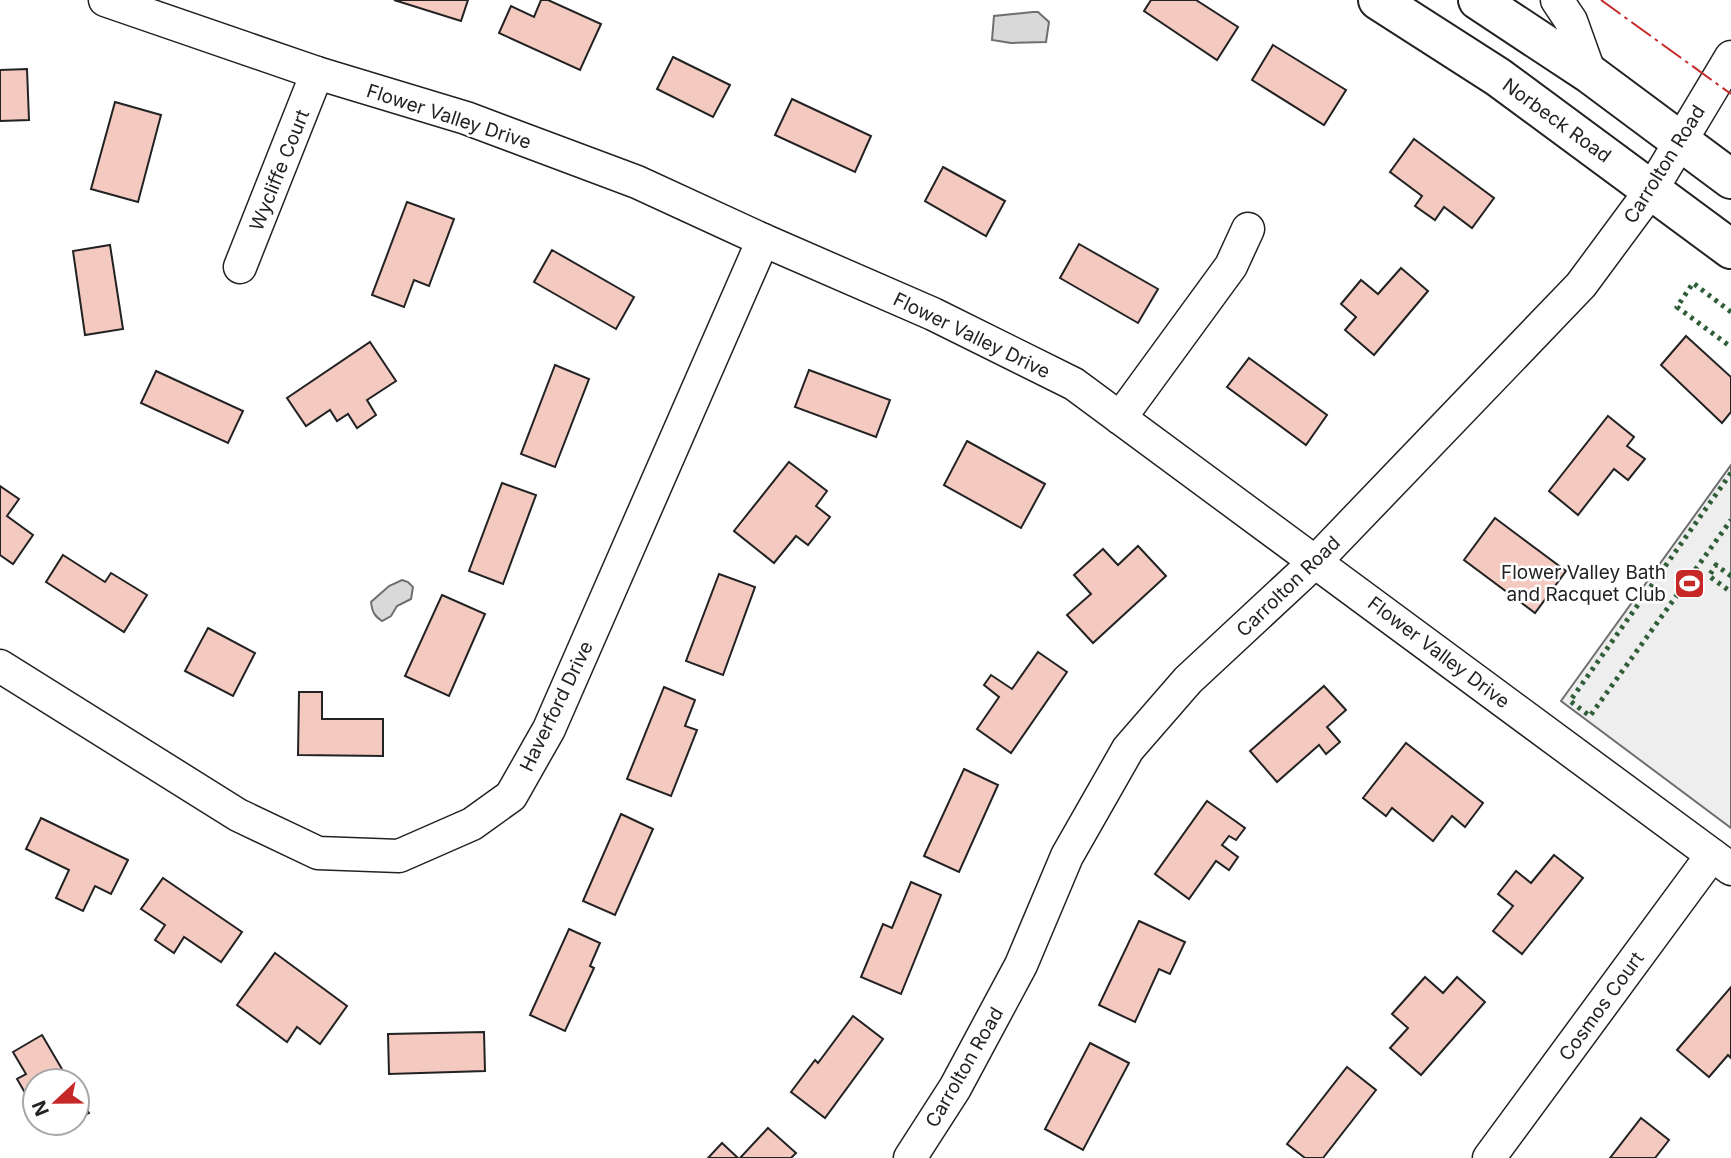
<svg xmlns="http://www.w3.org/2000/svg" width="1731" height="1158" viewBox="0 0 1731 1158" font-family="Inter,sans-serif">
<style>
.green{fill:#eee;stroke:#6f6f6f;stroke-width:2}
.water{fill:#d9d9d9;stroke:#6f6f6f;stroke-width:2}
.building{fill:#f3c9c0;stroke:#222;stroke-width:2}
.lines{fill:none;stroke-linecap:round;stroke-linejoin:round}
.minor-casing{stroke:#222;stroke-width:35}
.major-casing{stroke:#222;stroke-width:42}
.minor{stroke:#fff;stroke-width:32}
.major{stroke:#fff;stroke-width:38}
.hedge{stroke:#2f5e38;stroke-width:5;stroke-dasharray:3.5 5;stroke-linecap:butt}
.power{stroke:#c62828;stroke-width:2;stroke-dasharray:24 5 3.5 5;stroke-linecap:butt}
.labels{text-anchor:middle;stroke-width:5;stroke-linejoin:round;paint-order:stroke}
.street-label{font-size:19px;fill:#222;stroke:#fff}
.poi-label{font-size:19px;fill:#222;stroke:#fff;text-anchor:end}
</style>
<rect width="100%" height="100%" fill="#fff"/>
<!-- green -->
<polygon class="green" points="1731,465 1731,828 1561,701"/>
<!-- water -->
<g class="water">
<polygon points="1033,12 1038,12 1049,22 1046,42 1011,43 992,40 994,16"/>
<path d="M 402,580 L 408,582 L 413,587 L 411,599 L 397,606 L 391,616 L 382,621 C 374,616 372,611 371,602 L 389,586 Z"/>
</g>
<!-- building -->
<g class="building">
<polygon points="394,0 468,0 461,21"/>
<polygon points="541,0 548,0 601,24 580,70 499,33 511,6 534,17"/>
<polygon points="1151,0 1196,0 1238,27 1217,60 1144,11"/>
<polygon points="1273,45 1346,90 1324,125 1252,80"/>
<polygon points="673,57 730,85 713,117 657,89"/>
<polygon points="27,69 29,120 0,121 0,70"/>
<polygon points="792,99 871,136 855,172 775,135"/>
<polygon points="115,102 161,115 138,202 91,189"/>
<polygon points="1414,139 1494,198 1472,228 1444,207 1435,220 1415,206 1422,196 1390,172"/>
<polygon points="943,167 1005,201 986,236 925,201"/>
<polygon points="407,202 454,219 429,286 414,280 404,307 372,295"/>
<polygon points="1079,244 1158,289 1138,323 1060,278"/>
<polygon points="110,245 123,329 85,335 73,251"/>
<polygon points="552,250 634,297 616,329 534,282"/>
<polygon points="1401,268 1428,291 1374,355 1345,330 1356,317 1341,304 1361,280 1378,294"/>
<polygon points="1686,336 1731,377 1731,412 1722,423 1661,365"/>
<polygon points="370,342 396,381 367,400 376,415 357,428 348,414 337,421 330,410 306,426 287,398"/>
<polygon points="1249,358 1327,415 1306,445 1227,387"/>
<polygon points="555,365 589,379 555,467 521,454"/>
<polygon points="809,370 890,400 876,437 795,407"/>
<polygon points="156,371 243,411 228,443 141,403"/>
<polygon points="1608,416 1634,437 1627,446 1645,459 1628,480 1614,469 1578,515 1549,491"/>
<polygon points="967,441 1045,484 1021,528 944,485"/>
<polygon points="789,462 827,491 816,506 830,517 808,545 796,536 774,563 734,531"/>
<polygon points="502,483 536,495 503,584 469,571"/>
<polygon points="0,486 19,499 7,516 33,535 13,564 0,555"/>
<polygon points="1495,518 1566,571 1535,613 1464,560"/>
<polygon points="1138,546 1166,576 1093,643 1067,615 1091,594 1074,575 1103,549 1118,565"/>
<polygon points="63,555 105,582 111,573 147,595 124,632 46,582"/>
<polygon points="719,574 755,587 723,675 686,661"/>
<polygon points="442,595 485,614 449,696 405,676"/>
<polygon points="208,628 255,653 233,696 185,671"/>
<polygon points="1038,652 1067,672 1011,753 977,729 999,697 984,685 991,675 1012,689"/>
<polygon points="1324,686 1346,710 1327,727 1340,742 1326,754 1319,745 1277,782 1250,751"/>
<polygon points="664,687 695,700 685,726 697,730 671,796 627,779"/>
<polygon points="299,692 322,692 322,719 383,719 383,756 298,755"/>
<polygon points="1406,743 1483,803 1465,827 1452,816 1433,841 1392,808 1386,816 1363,798"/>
<polygon points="964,769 998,785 959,872 924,856"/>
<polygon points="1207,801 1245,828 1236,840 1229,836 1222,845 1238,857 1229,870 1216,861 1189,899 1155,874"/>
<polygon points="621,814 653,829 615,915 583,901"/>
<polygon points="41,818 128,860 111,894 95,886 83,911 56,898 69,870 26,849"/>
<polygon points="1554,855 1583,878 1522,954 1493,931 1513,906 1498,894 1516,871 1531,883"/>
<polygon points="163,878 242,932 221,962 184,937 174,953 155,940 165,925 141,909"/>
<polygon points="911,882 941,895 901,994 861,977 883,924 892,928"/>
<polygon points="1139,921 1185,942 1170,974 1159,969 1135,1022 1099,1005"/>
<polygon points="569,929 600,943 590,966 594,968 565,1031 530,1015"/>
<polygon points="275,953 347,1006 320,1044 297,1027 287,1042 237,1005"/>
<polygon points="1425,977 1443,993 1457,977 1485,1002 1421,1075 1390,1048 1408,1028 1392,1014"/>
<polygon points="1731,987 1731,1058 1728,1055 1709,1077 1677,1050"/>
<polygon points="853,1016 883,1039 825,1118 791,1092 815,1060 818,1063"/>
<polygon points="484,1032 485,1071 389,1074 388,1034"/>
<polygon points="42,1035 69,1081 35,1081 35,1110 17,1079 26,1074 13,1052"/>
<polygon points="1090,1043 1129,1063 1083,1150 1045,1129"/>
<polygon points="1347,1067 1376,1090 1323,1158 1305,1158 1287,1144"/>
<polygon points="77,1094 89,1113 77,1120"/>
<polygon points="1641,1118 1669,1140 1655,1158 1610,1158"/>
<polygon points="54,1123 72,1123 59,1131"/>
<polygon points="768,1128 796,1153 791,1158 740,1158"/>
<polygon points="722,1143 738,1158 708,1158"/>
</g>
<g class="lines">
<defs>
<g id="minor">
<polyline points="105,0 317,73 466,118 637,182 763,240 933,314 1074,384 1731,869"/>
<polyline points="1557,0 1571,21 1590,74"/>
<polyline points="240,267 317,73"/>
<polyline points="1120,418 1231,266 1248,229"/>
<polyline points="0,666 238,815 318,853 399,856 472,824 511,796 549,729 763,240"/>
<polyline points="910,1158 955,1088 1021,965 1067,856 1128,749 1188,680 1316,561 1581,285 1652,189 1731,57"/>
<polyline points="1489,1158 1712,855"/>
</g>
<g id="major">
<polyline points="1378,0 1498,77 1731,249"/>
<polyline points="1478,0 1590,74 1731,179"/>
</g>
</defs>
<!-- minor casing -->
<use href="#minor" class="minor-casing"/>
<!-- major casing -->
<use href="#major" class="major-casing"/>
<!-- minor -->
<use href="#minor" class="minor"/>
<!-- major -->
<use href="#major" class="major"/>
<!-- hedge -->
<g class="hedge">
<polyline points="1731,312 1693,283 1677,307 1731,347"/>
<polyline points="1731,473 1570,701 1590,716 1731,520"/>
<polyline points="1731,576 1716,565 1709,576 1731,592"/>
</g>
<!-- power -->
<polyline class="power" points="1601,0 1731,94"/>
</g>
<!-- icons -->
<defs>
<symbol id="stadium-square" viewBox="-11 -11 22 22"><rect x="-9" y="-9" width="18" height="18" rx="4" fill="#c62828" stroke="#fff"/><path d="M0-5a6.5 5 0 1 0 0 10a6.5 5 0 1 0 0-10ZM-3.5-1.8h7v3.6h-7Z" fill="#fff"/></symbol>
</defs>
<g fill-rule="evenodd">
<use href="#stadium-square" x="1672" y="566" width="35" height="35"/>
</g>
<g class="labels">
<!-- street labels -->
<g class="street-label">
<text transform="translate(449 116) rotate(18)" y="7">Flower Valley Drive</text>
<text transform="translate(1557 120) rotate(36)" y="7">Norbeck Road</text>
<text transform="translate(1664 164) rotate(-58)" y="7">Carrolton Road</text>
<text transform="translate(279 170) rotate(-68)" y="7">Wycliffe Court</text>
<text transform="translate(972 335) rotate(26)" y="7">Flower Valley Drive</text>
<text transform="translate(1288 586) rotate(-44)" y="7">Carrolton Road</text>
<text transform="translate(1439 652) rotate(37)" y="7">Flower Valley Drive</text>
<text transform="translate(556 706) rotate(-64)" y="7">Haverford Drive</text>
<text transform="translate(1601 1006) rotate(-54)" y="7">Cosmos Court</text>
<text transform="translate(964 1067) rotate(-60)" y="7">Carrolton Road</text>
</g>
<!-- poi labels -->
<g class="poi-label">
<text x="1666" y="579">Flower Valley Bath<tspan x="1666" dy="22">and Racquet Club</tspan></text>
</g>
</g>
<!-- north arrow -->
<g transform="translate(56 1102) rotate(248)"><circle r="33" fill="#ffffff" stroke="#a7a7a7" stroke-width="2"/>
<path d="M0-5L12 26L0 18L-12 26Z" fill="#c62828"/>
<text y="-10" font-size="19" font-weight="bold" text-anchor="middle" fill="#222222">N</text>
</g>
</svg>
